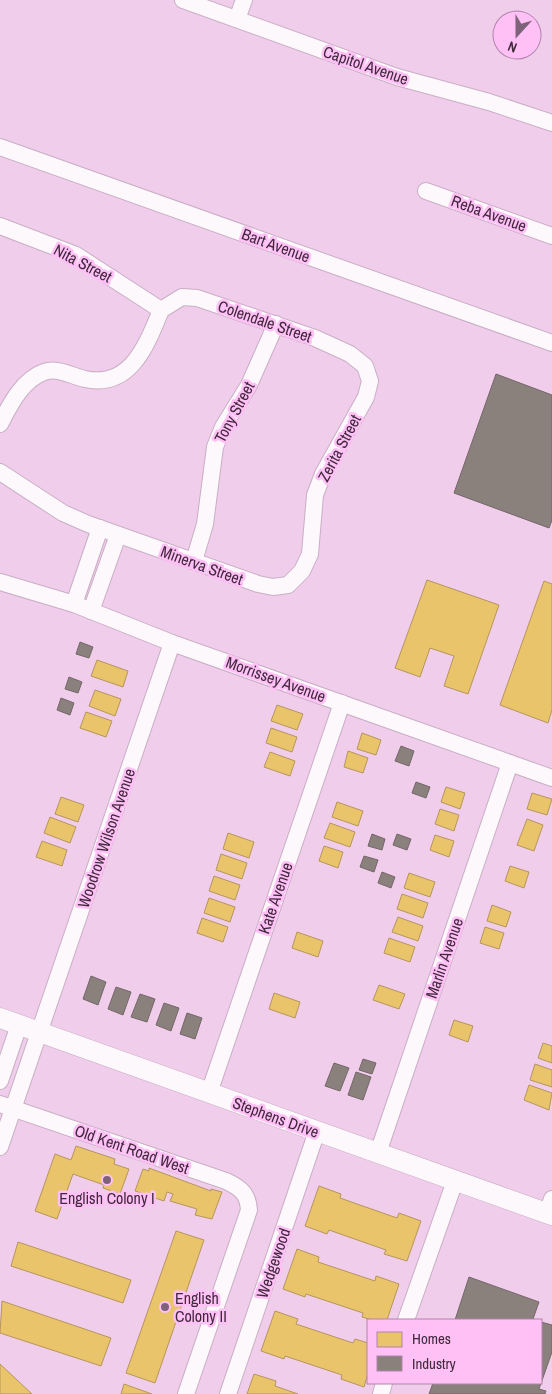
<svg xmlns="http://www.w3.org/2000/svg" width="552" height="1394" viewBox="0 0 552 1394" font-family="'Archivo Narrow',sans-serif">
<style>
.homes{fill:#e9c46a;stroke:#b6955c}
.industry{fill:#8a817c;stroke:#746669}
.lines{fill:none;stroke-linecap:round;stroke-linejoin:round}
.minor-casing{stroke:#c9aec5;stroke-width:18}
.tertiary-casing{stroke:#c9aec5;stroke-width:21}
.minor{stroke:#fdf8fc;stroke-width:16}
.tertiary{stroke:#fdf8fc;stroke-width:20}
.poi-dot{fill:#7e627a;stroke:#fec0f5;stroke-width:2}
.labels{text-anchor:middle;stroke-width:5;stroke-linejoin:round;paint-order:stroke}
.street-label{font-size:16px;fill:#40283d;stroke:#fec0f5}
.poi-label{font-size:16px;fill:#40283d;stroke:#fec0f5}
</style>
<rect width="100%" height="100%" fill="#f0ceeb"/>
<!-- homes -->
<g class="homes">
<polygon points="427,580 499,605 468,694 444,686 454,656 430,648 420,677 395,668"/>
<polygon points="544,581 552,584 552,710 548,723 500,705"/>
<polygon points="97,660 128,671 123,687 91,676"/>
<polygon points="95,690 121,699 115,716 89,706"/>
<polygon points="277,705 303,714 297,730 271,721"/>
<polygon points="86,712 112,721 106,737 80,728"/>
<polygon points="271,728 297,737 292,752 266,743"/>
<polygon points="362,733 381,740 376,755 357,749"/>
<polygon points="348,751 368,758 363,773 344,767"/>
<polygon points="270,752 295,761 290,776 264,767"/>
<polygon points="446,787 465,793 460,809 441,802"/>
<polygon points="532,793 552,799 547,815 527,809"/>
<polygon points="61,797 84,805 78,822 55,814"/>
<polygon points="337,802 363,811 358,826 332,817"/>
<polygon points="440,809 459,815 454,831 435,824"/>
<polygon points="50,817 76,827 70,843 44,833"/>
<polygon points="527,819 543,825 534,851 517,845"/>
<polygon points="330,823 355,832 350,847 324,838"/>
<polygon points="228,833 254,842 249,858 223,849"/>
<polygon points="435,835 454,841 449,857 430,850"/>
<polygon points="42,841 67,850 62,866 36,857"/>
<polygon points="324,846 343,852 338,868 319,861"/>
<polygon points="221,854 247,863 242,879 216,870"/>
<polygon points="510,866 529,872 524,888 505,881"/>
<polygon points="409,873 435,882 430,897 404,888"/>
<polygon points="214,876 240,885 235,900 209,891"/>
<polygon points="402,894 428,903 423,918 397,909"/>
<polygon points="209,898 235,907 230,922 204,913"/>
<polygon points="492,905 511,912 506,927 487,921"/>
<polygon points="398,917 423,926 418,941 392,932"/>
<polygon points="202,918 228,927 223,942 197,933"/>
<polygon points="485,927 504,933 499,949 480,943"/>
<polygon points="297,932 323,941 318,957 292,948"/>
<polygon points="389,938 415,947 410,962 384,953"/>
<polygon points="379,985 405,994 399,1009 373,1000"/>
<polygon points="274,993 300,1002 295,1018 269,1009"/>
<polygon points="454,1020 473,1026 468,1042 449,1035"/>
<polygon points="543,1043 552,1046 552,1063 538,1058"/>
<polygon points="535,1064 552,1070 552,1087 530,1080"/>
<polygon points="529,1085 552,1093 549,1110 524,1100"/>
<polygon points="76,1146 115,1159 114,1164 129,1169 120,1194 103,1188 104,1185 73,1174 57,1219 35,1211 55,1154 71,1160"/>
<polygon points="149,1168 211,1191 211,1189 222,1192 212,1219 195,1215 197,1209 170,1201 173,1194 167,1192 164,1201 135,1191 143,1169 149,1171"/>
<polygon points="319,1186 341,1194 340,1198 397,1218 399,1213 421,1221 407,1261 384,1254 386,1250 329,1230 327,1234 305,1226"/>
<polygon points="176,1231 204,1240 155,1383 126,1373"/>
<polygon points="18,1242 131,1280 123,1303 11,1266"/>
<polygon points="297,1249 319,1257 318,1262 375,1281 376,1276 399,1284 387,1320 372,1320 362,1317 363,1313 306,1294 305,1297 283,1289"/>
<polygon points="2,1301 111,1338 101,1366 0,1333"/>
<polygon points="275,1311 298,1319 296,1324 353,1343 355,1339 368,1343 368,1373 364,1387 341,1379 342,1375 285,1356 284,1359 261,1351"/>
<polygon points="0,1364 32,1394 0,1394"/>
<polygon points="254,1374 276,1381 275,1386 298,1394 247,1394"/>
<polygon points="124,1384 152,1394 121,1394"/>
</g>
<!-- industry -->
<g class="industry">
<polygon points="496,374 552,395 552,520 549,528 454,493"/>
<polygon points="80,642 93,647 89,658 76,654"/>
<polygon points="69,677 82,682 78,693 65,689"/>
<polygon points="61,698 74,703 70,715 57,710"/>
<polygon points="401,746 414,751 409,766 395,761"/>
<polygon points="416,782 430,787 426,798 412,793"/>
<polygon points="372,834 385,839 382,850 368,846"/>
<polygon points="397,834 411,839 407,850 393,845"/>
<polygon points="364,856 378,860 374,872 360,867"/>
<polygon points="382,872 395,877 391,888 378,883"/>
<polygon points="91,976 106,982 98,1005 83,999"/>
<polygon points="116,987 131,992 123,1015 108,1009"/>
<polygon points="140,994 155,999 147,1022 131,1017"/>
<polygon points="164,1003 179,1008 171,1031 156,1025"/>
<polygon points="187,1013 202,1018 195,1039 180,1034"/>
<polygon points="363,1059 376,1063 372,1074 359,1070"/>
<polygon points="334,1063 349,1068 340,1091 325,1086"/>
<polygon points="356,1072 371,1077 363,1100 348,1095"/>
<polygon points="469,1277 539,1302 533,1319 537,1320 455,1320"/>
<polygon points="541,1322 552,1325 552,1352 539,1389 546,1391 545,1394 429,1394 433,1383 541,1383"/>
</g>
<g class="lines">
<defs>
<g id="minor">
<polyline points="183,0 397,77 489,102 552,123"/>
<polyline points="237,19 244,0"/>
<polyline points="0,147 552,343"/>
<polyline points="426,191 552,236"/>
<polyline points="0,226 76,255 161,310"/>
<path d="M 0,424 C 10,405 22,380 44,372 C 58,367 71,376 85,379 C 131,389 147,344 161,310"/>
<polyline points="0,472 63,513 88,524 258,584 273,587 288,585 302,571 310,554 315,495 323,474 366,397 370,381 365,366 350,354 315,338 197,298 182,297 161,310"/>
<polyline points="194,561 205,524 215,447 223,427 249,385 276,324"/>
<polyline points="0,582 74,604 172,643 552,778"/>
<polyline points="74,604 100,528"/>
<polyline points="91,611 118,535"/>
<polyline points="0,1081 19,1025"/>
<polyline points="209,1093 342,703"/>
<path d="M 0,1104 L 226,1181 C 241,1188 248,1194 249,1210 L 186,1394"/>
<polyline points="0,1147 172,643"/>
<polyline points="378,1153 510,763"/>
<polyline points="547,1213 552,1199"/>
<polyline points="406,1320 455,1181"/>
<polyline points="228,1394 317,1131"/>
<polyline points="381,1394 384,1383"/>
</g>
<polyline id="tertiary" points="0,1018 552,1215"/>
</defs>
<!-- minor casing -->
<use href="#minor" class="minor-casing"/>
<!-- tertiary casing -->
<use href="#tertiary" class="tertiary-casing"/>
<!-- minor -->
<use href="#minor" class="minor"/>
<!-- tertiary -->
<use href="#tertiary" class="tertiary"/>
</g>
<!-- markers -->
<g class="poi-dot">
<circle cx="107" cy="1180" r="5"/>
<circle cx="165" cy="1307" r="5"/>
</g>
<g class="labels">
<!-- street labels -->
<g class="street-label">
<text transform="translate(366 65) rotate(19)" y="6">Capitol Avenue</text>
<text transform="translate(489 213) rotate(20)" y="6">Reba Avenue</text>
<text transform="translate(276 245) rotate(20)" y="6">Bart Avenue</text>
<text transform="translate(83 263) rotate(28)" y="6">Nita Street</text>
<text transform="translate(265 321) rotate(19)" y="6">Colendale Street</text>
<text transform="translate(234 412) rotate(-62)" y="6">Tony Street</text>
<text transform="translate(339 448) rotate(-62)" y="6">Zerita Street</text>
<text transform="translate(202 565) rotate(20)" y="6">Minerva Street</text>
<text transform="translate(276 679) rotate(20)" y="6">Morrissey Avenue</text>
<text transform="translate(106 838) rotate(-71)" y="6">Woodrow Wilson Avenue</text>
<text transform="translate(275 898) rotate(-71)" y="6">Kate Avenue</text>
<text transform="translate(444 958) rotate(-71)" y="6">Marlin Avenue</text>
<text transform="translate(276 1117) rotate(20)" y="6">Stephens Drive</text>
<text transform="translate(132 1149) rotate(19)" y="6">Old Kent Road West</text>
<text transform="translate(273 1263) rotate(-71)" y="6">Wedgewood</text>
</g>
<!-- poi labels -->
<g class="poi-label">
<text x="107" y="1204">English Colony I</text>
<text x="175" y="1304" text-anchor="start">English<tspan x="175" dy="18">Colony II</tspan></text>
</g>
</g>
<!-- legend -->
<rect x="367" y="1319" width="175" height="65" fill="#fec0f5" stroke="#b283ab"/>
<rect x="377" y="1332" width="25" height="15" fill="#e9c46a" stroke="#b283ab"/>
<text x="412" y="1344" font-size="15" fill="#40283d">Homes</text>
<rect x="377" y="1356" width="25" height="15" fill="#8a817c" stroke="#b283ab"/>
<text x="412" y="1369" font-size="15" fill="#40283d">Industry</text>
<!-- north arrow -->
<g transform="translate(517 35) rotate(201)"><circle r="24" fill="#fec0f5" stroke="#b283ab"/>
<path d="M0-4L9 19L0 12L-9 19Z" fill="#7e627a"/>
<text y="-8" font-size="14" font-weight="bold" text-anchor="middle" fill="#40283d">N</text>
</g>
</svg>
